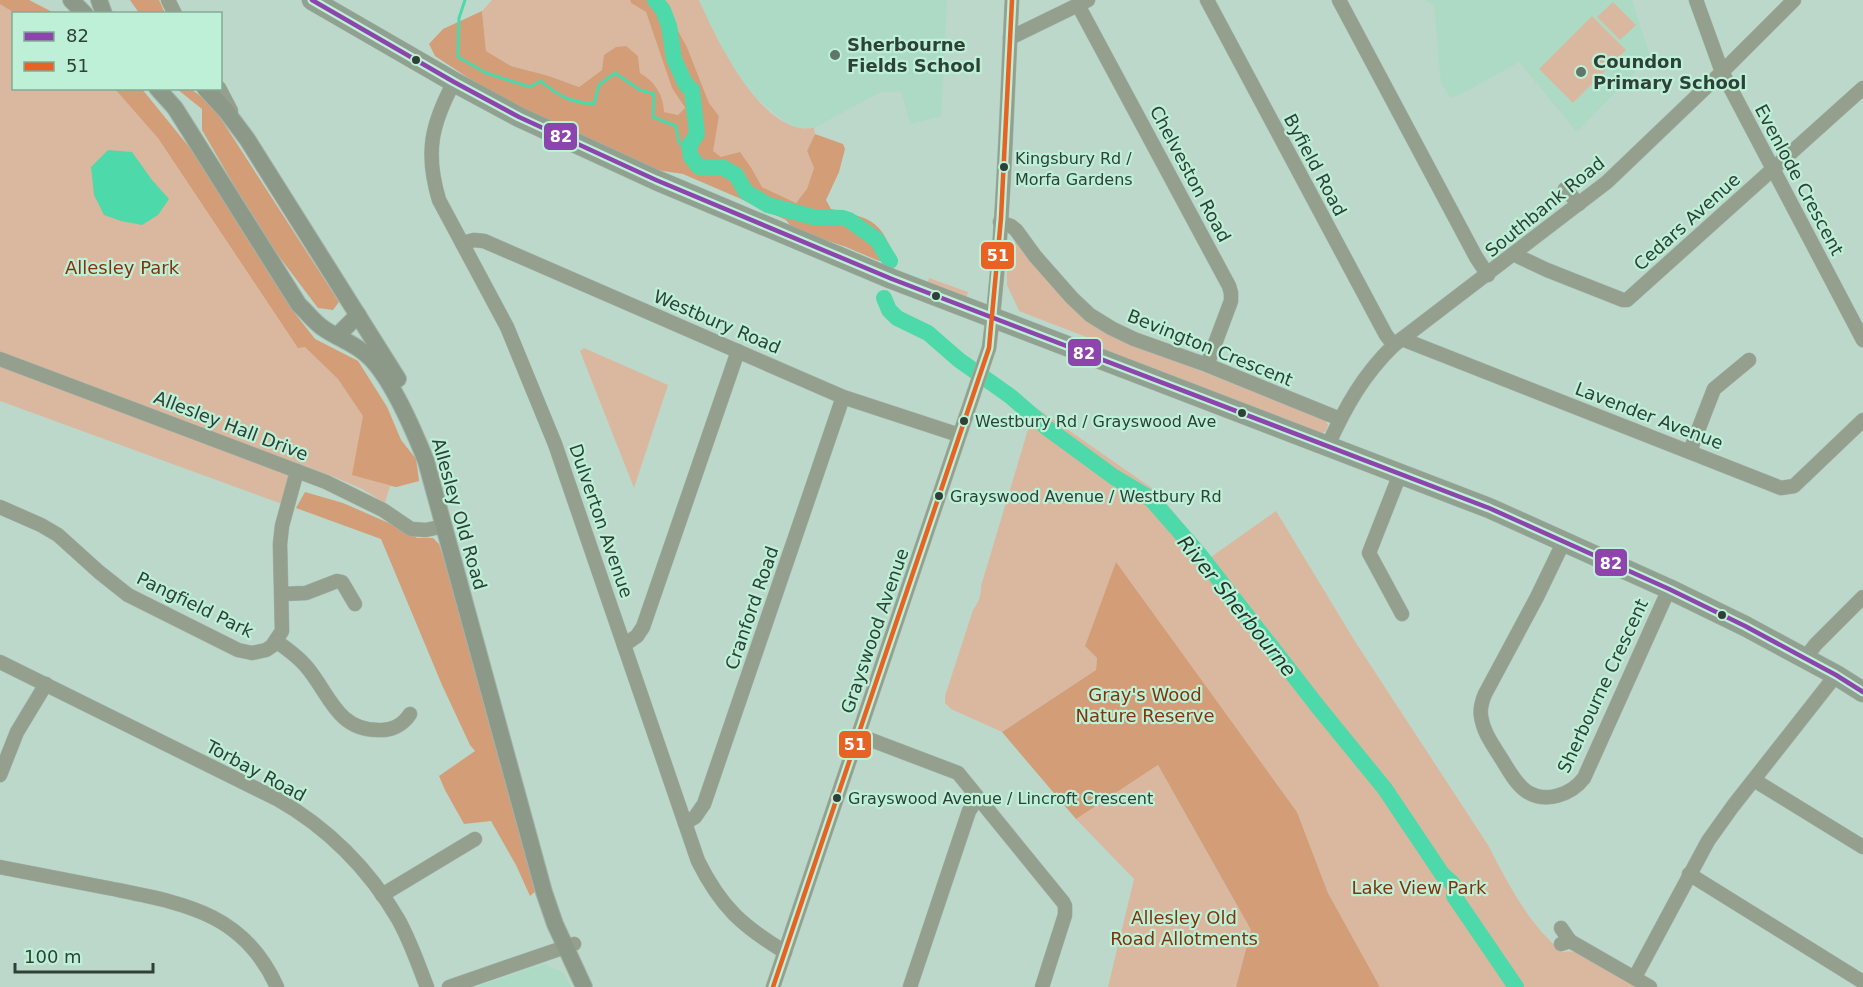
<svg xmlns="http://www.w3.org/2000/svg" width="1863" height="987" viewBox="0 0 1863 987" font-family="'DejaVu Sans',sans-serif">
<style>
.built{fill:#addac4}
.green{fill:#dab89f}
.forest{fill:#d39d78}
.water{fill:#4dd9a9}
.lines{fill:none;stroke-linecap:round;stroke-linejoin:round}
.stream{stroke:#4dd9a9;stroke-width:3}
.river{stroke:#4dd9a9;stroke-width:16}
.minor-casing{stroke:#9fb4aa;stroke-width:15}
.major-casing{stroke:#9fb4aa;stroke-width:18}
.highway-casing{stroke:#9fb4aa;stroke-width:21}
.minor{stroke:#959f8e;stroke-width:14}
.major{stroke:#8d9988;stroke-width:16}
.highway{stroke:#91a190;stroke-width:20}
.bus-1-casing{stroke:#bdf0d7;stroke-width:9}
.bus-2-casing{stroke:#bdf0d7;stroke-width:9}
.bus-1{stroke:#8e44ad;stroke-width:4.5}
.bus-2{stroke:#e86323;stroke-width:4.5}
.poi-dot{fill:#5f766a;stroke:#bdf0d7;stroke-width:2}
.bus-dot{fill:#2d4137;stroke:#bdf0d7;stroke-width:2}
.labels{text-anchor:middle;stroke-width:4.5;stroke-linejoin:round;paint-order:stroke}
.bus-label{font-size:16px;fill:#2d4137;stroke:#bdf0d7;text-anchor:start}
.poi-label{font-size:18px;font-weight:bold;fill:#2d4137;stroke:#bdf0d7;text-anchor:start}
.street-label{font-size:18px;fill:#2d4137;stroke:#bdf0d7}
.park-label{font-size:18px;fill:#81340c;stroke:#bdf0d7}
.water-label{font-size:20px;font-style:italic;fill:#1d372b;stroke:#bdf0d7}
.line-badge{stroke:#bdf0d7;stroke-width:2}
.badge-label{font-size:16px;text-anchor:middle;font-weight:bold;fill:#fff}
</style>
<rect width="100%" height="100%" fill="#bcd8ca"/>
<!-- built -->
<g class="built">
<polygon points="699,0 947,0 941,116 910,124 901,91 891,92 882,92 871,97 814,128 800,128 787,123 771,111 750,92 719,45"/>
<polygon points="1426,0 1632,0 1650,56 1577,132 1519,62 1469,90 1451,98 1441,83 1434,6"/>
<polygon points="544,964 564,973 571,987 475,987"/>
</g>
<!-- green -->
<g class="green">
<polygon points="0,0 29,0 54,13 14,14 14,88 142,89 293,311 315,339 358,361 387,407 401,440 416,459 419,481 396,487 390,486 385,503 362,489 332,476 0,354"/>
<polygon points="492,0 630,0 631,3 646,12 672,87 685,109 678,115 663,112 640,73 638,56 602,70 579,87 549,76 511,66 486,51 482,11"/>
<path d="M 661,0 L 699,0 C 716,38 754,119 800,128 C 804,129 809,128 814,128 L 815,134 L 807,151 L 814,168 L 808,189 L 796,203 L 762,187 L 752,169 L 721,157 L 712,151 L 719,116 L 709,103 L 687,47 Z"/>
<polygon points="1613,2 1636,25 1620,40 1597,17"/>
<polygon points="1592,16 1626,50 1573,103 1539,69"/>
<polygon points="1017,240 1123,340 1325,420 1328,425 1326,431 1321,434 1099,350 1094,340 1019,311 1007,285 1007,250"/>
<polygon points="929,278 968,292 966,299 927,284"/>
<polygon points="584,348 668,385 634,488 580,351"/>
<polygon points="0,365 291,475 282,504 0,401"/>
<path d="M 1038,409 L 1156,491 L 1211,557 L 1276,511 L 1356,643 L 1488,845 C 1507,882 1530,927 1563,952 C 1584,947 1618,976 1636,987 L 1380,987 L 1328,893 L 1297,812 L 1116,563 L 1085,646 L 1097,658 L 1096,670 L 1002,732 L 951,709 L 945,703 L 945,696 L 973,610 C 979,602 981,596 981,586 L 1030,423 Z"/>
<polygon points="1158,765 1251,930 1236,987 1108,987 1134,879 1076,819"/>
</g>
<!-- forest -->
<g class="forest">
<polygon points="0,0 29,0 54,13 15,13 0,4"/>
<polygon points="130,0 159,0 165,13 139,13"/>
<path d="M 630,0 L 661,0 L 687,47 L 709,103 L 719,116 L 713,151 L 721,157 L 740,152 L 752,169 L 762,187 L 796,203 L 807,189 L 814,168 L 807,151 L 815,134 L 843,144 L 845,149 L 839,172 L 826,200 L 831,209 C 868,218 881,218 894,258 L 879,261 L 846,247 L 793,229 L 786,220 L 741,199 L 683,174 L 650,169 L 560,129 L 479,85 L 435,56 L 429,44 L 443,29 L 482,11 L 486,51 L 511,66 L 549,76 L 579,87 L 602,70 L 604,55 L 616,47 L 626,46 L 638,56 L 640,73 C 655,82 663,94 664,112 L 678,115 L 685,108 L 672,88 L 646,12 L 631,3 Z"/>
<polygon points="115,89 142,89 194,153 293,311 315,339 358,361 387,407 401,440 416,459 419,481 396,487 352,475 363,416 338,379 305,347 298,348 158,138"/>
<polygon points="177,89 191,89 212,105 339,302 333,310 318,308 262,234 202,130 202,109"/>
<polygon points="305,492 343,503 391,524 417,538 433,538 439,544 477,661 537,890 530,896 516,865 491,821 464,824 445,790 439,776 475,751 470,745 442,685 381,539 296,508"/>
<polygon points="1116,562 1297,812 1328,893 1380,987 1236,987 1251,930 1158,765 1076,819 1002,732 1096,670 1097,658 1085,646"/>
</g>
<!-- water -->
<polygon class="water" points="108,150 132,152 152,180 169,199 158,215 142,225 121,221 104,215 94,195 91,167"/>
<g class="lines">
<!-- stream -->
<path class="stream" d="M 465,0 L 459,18 L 458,57 L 486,73 L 530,87 L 541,81 C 559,97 571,102 594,104 L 599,85 L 615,73 L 640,90 L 654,94 L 653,117 L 676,126 L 679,143 L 689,146"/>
<!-- river -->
<g class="river">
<polyline points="655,0 663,10 669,26 674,59 686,85 692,90 697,134 689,146 691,157 699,167 724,168 736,175 746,192 768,205 813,217 843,218 849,220 877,240 890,261"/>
<polyline points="884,298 889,310 897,318 928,333 959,360 1010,396 1047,428 1114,477 1151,499 1199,554 1319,708 1385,789 1442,874 1452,883 1456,890 1454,896 1516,987"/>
</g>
<defs>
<g id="minor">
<polyline points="168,0 175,14"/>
<polyline points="1207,0 1386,335 1394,345"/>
<polyline points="1339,0 1476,257 1488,275"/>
<polyline points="1696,0 1722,72 1863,340"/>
<polyline points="1078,5 1229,286 1231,293 1231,301 1207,365"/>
<polyline points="1010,38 1088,0"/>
<path d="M 454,82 C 431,125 425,153 439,200 L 507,327 L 555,444 L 698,861 C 721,907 742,926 785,952"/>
<polyline points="219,88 231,111"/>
<polyline points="1565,189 1579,204"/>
<polyline points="1000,222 1011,226 1016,230 1035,256 1072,298 1090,315 1111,328 1134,339 1207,365 1340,419"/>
<polyline points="463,243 474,240 484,241 843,397 959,435"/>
<polyline points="1513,254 1547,270 1623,300 1627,300 1863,88"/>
<polyline points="1402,339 1781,488 1794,486 1863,420"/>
<polyline points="0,359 326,482 383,510 411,529 426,530 444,526"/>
<path d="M 1328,445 C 1346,406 1363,375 1394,345 L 1607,182 L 1722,72 L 1794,0"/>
<polyline points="1690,451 1714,389 1749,360"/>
<polyline points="1400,474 1369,553 1402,614"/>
<polyline points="0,507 41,525 58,535 99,572 128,595 238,650 252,653 266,650 272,646 282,631 280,544 282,526 297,471"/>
<path d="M 1564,541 L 1537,597 L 1485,694 C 1482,701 1480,709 1481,716 C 1483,732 1493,745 1501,758 C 1508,769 1515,783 1526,791 C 1545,804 1571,795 1584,778 L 1669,589"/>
<polyline points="282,594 306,593 337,581 342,582 355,604"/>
<path d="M 276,641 C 286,648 297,656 305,665 C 329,692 336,730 378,730 C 391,731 403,725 410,714"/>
<polyline points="624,645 637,636 643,627 738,351"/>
<polyline points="1805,658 1816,644 1863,597"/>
<path d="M 0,662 L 277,799 C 327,827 369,869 398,919 C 410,940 418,964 427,987"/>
<polyline points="858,735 958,773 1063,902 1065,906 1065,915 1042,987"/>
<polyline points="0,775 17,732 46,684"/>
<polyline points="1754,780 1863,847"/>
<polyline points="685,823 695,817 704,804 843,397"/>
<path d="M 0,867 C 36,874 72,881 108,888 C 181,903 243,911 277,987"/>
<polyline points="1689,874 1863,982"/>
<polyline points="382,895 475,839"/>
<polyline points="1570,941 1650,987"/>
<polyline points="1561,944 1570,941 1561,928"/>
<polyline points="1635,977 1708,841 1733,806 1836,675"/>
<polyline points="449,987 574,944"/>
<path d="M 773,987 L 989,348 C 1004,233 1006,116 1012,0"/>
<polyline points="910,987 969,811 973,805 979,800"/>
</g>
<g id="major">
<polyline points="71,0 85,14"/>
<polyline points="99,0 104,14"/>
<path d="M 157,88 L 175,108 L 299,305 C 307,312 314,322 323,328 C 337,338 354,343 367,355 C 391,376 414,431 426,461 L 544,892 L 555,924 L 584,987"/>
<polyline points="205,88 226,111 247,139 398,379"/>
<polyline points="337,336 358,315"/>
</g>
<polyline id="highway" points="312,0 454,82 519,117 656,180 892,279 1489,508 1669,589 1745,626 1836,675 1863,692"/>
</defs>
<!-- minor casing -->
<use href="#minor" class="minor-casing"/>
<!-- major casing -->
<use href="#major" class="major-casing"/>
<!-- highway casing -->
<use href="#highway" class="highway-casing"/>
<!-- minor -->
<use href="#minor" class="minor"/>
<!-- major -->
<use href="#major" class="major"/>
<!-- highway -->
<use href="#highway" class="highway"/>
<defs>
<polyline id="bus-1" points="312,0 454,82 519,117 656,180 892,279 1489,508 1669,589 1745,626 1836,675 1863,692"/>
<polyline id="bus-2" points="773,987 989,348 1001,218 1012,0"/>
</defs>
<!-- bus-1 casing -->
<use href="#bus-1" class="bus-1-casing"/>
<!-- bus-2 casing -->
<use href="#bus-2" class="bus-2-casing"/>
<!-- bus-1 -->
<use href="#bus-1" class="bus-1"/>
<!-- bus-2 -->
<use href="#bus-2" class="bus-2"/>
</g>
<!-- markers -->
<g class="poi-dot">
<circle cx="835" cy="55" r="6"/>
<circle cx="1581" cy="72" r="6"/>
</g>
<g class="bus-dot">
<circle cx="416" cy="60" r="5"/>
<circle cx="1004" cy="167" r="5"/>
<circle cx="936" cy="296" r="5"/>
<circle cx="1242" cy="413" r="5"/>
<circle cx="964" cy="421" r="5"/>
<circle cx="939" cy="496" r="5"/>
<circle cx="1722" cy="615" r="5"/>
<circle cx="837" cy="798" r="5"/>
</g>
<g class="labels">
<!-- bus labels -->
<g class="bus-label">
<text x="1015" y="164">Kingsbury Rd /<tspan x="1015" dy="21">Morfa Gardens</tspan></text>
<text x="975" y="427">Westbury Rd / Grayswood Ave</text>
<text x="950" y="502">Grayswood Avenue / Westbury Rd</text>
<text x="848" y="804">Grayswood Avenue / Lincroft Crescent</text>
</g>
<!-- poi labels -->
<g class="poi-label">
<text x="847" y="51">Sherbourne<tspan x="847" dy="21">Fields School</tspan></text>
<text x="1593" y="68">Coundon<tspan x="1593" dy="21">Primary School</tspan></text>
</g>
<!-- street labels -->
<g class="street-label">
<text transform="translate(1315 165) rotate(62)" y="6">Byfield Road</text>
<text transform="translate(1190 174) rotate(62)" y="6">Chelveston Road</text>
<text transform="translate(1799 180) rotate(62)" y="6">Evenlode Crescent</text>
<text transform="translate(1545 207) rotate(-39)" y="6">Southbank Road</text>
<text transform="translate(1687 222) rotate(-42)" y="6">Cedars Avenue</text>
<text transform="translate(717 322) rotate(23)" y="6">Westbury Road</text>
<text transform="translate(1210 348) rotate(22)" y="6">Bevington Crescent</text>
<text transform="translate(1649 416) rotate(21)" y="6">Lavender Avenue</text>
<text transform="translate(231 426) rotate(21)" y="6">Allesley Hall Drive</text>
<text transform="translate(459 514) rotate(74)" y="6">Allesley Old Road</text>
<text transform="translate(601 521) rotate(71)" y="6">Dulverton Avenue</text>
<text transform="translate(195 605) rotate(26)" y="6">Pangfield Park</text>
<text transform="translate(752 608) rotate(-71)" y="6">Cranford Road</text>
<text transform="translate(875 631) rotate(-71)" y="6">Grayswood Avenue</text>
<text transform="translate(1603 686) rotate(-65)" y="6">Sherbourne Crescent</text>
<text transform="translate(256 771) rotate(28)" y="6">Torbay Road</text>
</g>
<!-- park labels -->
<g class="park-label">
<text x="122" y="274">Allesley Park</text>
<text x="1145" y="701">Gray's Wood<tspan x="1145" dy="21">Nature Reserve</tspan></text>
<text x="1419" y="894">Lake View Park</text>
<text x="1184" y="924">Allesley Old<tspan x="1184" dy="21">Road Allotments</tspan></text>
</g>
<!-- water labels -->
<g class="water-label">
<text transform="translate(1237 606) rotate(51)" y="7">River Sherbourne</text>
</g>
</g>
<g class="line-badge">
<rect x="543" y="122" width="35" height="29" rx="6" fill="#8e44ad"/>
<rect x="980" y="241" width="35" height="29" rx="6" fill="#e86323"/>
<rect x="1067" y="338" width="35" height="29" rx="6" fill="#8e44ad"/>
<rect x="1594" y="548" width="34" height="29" rx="6" fill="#8e44ad"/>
<rect x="838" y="730" width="34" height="29" rx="6" fill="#e86323"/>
</g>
<g class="badge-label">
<text x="561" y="142">82</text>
<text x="998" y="261">51</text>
<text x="1084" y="359">82</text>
<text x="1611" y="569">82</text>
<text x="855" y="750">51</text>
</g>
<!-- legend -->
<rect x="12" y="12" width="210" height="78" fill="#bdf0d7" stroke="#83aa97" stroke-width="1.5"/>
<rect x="24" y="32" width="30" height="9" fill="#8e44ad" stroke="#83aa97" stroke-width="1.5"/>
<text x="66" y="42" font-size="18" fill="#2d4137">82</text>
<rect x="24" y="62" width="30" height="9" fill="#e86323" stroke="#83aa97" stroke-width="1.5"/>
<text x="66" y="72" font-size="18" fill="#2d4137">51</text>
<!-- scale -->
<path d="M15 963v9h138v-9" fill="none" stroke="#2d4137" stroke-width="3"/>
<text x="24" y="963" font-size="18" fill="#2d4137" stroke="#bdf0d7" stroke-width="4.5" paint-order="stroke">100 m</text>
</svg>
